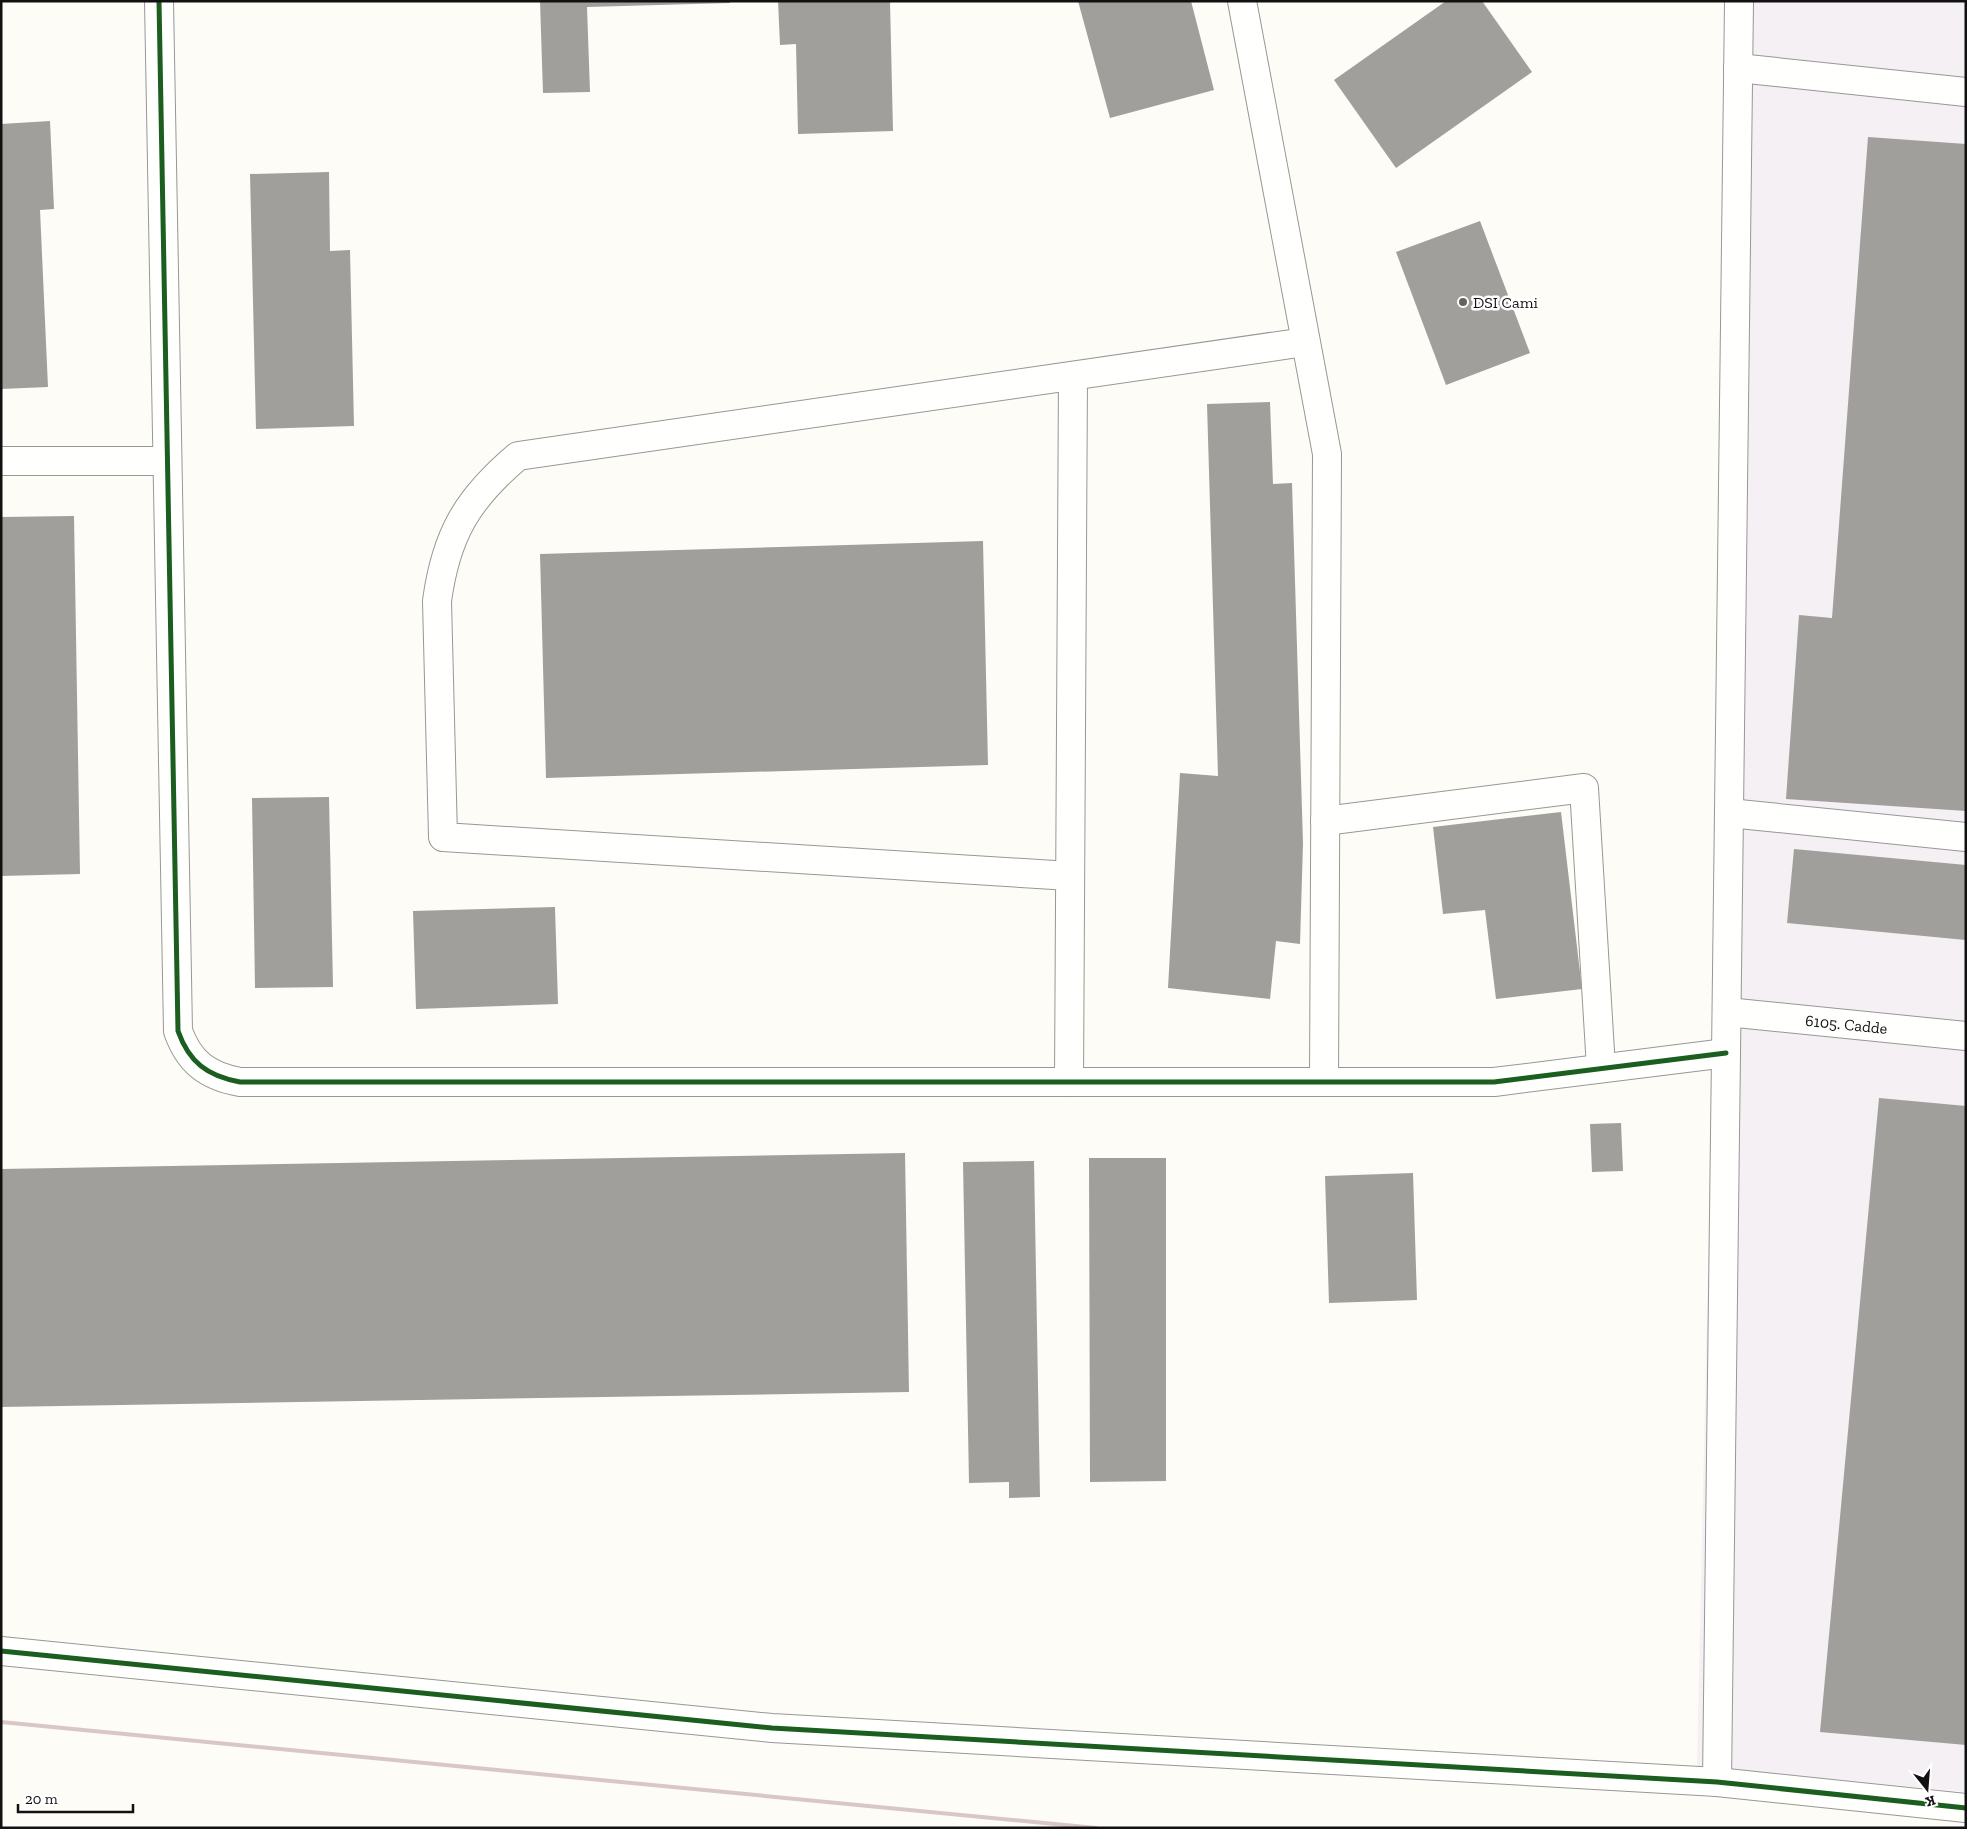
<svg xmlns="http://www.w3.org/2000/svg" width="1967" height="1829" viewBox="0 0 1967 1829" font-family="'Zilla Slab',serif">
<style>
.industrial{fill:#f5f0f3}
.building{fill:#a19f9c}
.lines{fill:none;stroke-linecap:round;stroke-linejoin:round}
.street-casing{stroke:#979795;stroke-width:30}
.street{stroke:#fffffe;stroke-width:28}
.rail{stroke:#d9c6c7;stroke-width:4}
.cycleway-casing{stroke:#fff;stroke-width:8}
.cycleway{stroke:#1b5e20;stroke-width:5}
.poi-dot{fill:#646362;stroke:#fff;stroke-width:2}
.labels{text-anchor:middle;stroke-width:5;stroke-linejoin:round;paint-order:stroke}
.poi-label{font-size:16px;fill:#111;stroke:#fff;text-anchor:start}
.street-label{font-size:16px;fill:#111;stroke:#fff}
</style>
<rect width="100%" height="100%" fill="#fdfcf7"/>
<!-- industrial -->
<polygon class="industrial" points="1736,1 1966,1 1966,1792 1697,1766"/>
<!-- building -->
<g class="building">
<polygon points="540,1 730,1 730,3 587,7 590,92 543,93"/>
<polygon points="778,1 890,1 893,131 798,134 796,44 780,45"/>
<polygon points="1078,1 1191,1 1214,90 1110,118"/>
<polygon points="1446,1 1482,1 1532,72 1396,168 1334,80"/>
<polygon points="50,121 54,209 40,210 48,387 1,389 1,124"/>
<polygon points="1868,137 1966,144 1966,811 1786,799 1799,615 1832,618"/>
<polygon points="329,172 330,251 350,250 354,426 256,429 250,174"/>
<polygon points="1480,221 1530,353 1446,385 1396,252"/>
<polygon points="1270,402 1273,484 1292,483 1303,843 1300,944 1276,941 1270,999 1168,988 1180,773 1218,776 1207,404"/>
<polygon points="74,516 80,874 1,876 1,517"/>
<polygon points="983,541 988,765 546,778 540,554"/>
<polygon points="329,797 333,987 255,988 252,798"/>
<polygon points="1561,812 1582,989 1496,999 1485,910 1443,914 1433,827"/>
<polygon points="1794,849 1966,865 1966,940 1787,923"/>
<polygon points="555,907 558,1004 416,1009 413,911"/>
<polygon points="1879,1098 1966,1106 1966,1745 1820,1732"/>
<polygon points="1621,1123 1623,1171 1592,1172 1590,1124"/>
<polygon points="905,1153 909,1392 1,1407 1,1169"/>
<polygon points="1089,1158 1166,1158 1166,1481 1090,1482"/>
<polygon points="1034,1161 1040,1497 1009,1498 1009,1482 969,1483 963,1162"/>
<polygon points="1413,1173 1417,1300 1329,1303 1325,1176"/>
</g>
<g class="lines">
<defs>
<g id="street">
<path d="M 159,1 L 178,1031 C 189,1062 207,1076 240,1082 L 1494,1082 L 1726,1053"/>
<polyline points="1242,1 1327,454 1324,1081"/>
<polyline points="1738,68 1966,92"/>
<polyline points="1,461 167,461"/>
<polyline points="1729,813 1966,837"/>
<polyline points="1325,821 1584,788 1601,1068"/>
<path d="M 1070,876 L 443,837 L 437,601 C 446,535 467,499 518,456 L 1305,342"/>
<path id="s1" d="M 1727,1012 L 1966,1036"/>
<polyline points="1069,1082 1073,376"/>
<polyline points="1,1651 772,1728 1717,1782 1966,1808"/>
<polyline points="1717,1782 1739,1"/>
</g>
</defs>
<!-- street casing -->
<use href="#street" class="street-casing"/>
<!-- street -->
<use href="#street" class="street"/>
<!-- rail -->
<polyline class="rail" points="1,1722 1096,1828"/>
<defs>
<g id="cycleway">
<path d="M 159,1 L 178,1031 C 189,1062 207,1076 240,1082 L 1494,1082 L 1726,1053"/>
<polyline points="1,1651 772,1728 1717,1782 1966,1808"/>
</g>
</defs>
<!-- cycleway casing -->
<use href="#cycleway" class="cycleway-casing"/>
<!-- cycleway -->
<use href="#cycleway" class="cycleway"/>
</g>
<!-- markers -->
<circle class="poi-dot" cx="1463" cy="302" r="5"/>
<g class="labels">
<!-- poi labels -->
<g class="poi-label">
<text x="1473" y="308">DSI Cami</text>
</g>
<!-- street labels -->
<g class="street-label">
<text dy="6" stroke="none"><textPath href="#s1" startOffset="120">6105. Cadde</textPath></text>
</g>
</g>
<!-- border -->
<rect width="1967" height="1829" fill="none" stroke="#111111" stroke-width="5"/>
<!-- north arrow -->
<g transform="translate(1927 1789) rotate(163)" stroke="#ffffff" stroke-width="4" paint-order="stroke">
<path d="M0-4L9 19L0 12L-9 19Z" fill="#111111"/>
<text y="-8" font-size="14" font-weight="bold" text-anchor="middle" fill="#111111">K</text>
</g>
<!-- scale -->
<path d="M18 1804v8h115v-8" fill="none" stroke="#111111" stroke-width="2.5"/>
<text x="25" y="1804" font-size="15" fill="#111111" stroke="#ffffff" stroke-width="4" paint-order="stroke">20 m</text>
</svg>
